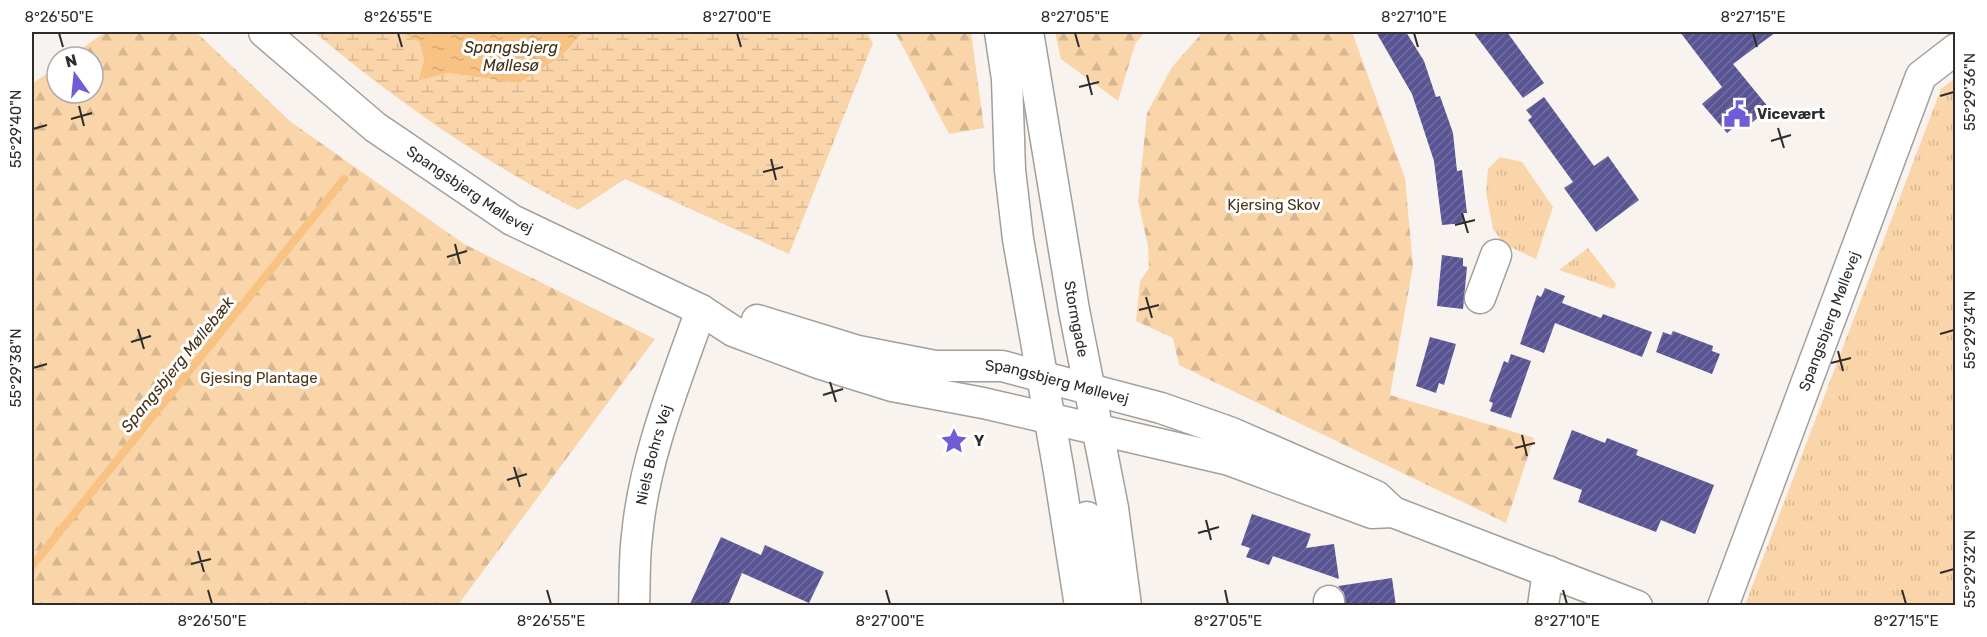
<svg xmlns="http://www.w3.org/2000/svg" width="1987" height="637" viewBox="0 0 1987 637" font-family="Rubik,sans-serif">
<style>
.grass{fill:url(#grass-tufts)}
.forest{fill:url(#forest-firs)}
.wetland{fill:url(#wetland-marsh)}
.water{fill:url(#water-ripples)}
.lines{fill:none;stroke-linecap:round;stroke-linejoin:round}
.stream{stroke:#f7c282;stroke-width:8}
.building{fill:url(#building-hatch)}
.minor-casing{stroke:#a39f9a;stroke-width:33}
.minor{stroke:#fff;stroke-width:30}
.ticks{fill:none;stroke:#2e2d2b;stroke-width:2}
.labels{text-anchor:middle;stroke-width:6;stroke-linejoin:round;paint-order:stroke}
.poi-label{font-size:15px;font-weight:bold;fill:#2e2d2b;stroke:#fff;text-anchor:start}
.street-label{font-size:15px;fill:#2e2d2b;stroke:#fff}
.park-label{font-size:15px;fill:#4b3519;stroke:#fff}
.water-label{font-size:16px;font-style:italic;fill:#452f13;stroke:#fff}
.neatline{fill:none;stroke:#2e2d2b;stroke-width:2}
.ticks-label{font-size:15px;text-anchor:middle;fill:#2e2d2b}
</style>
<defs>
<pattern id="grass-tufts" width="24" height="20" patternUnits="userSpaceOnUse" patternTransform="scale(1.5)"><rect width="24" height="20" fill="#fad5aa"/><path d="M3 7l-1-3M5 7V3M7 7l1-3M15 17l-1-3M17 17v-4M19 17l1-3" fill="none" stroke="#d7b792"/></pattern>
<pattern id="forest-firs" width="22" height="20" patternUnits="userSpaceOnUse" patternTransform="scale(1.5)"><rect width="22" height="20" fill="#fad5aa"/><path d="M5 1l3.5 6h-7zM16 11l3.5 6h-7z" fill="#d7b792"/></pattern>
<pattern id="wetland-marsh" width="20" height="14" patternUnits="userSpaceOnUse" patternTransform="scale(1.5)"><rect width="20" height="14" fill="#fad5aa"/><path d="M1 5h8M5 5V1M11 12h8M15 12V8" fill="none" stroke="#d7b792"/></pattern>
<pattern id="water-ripples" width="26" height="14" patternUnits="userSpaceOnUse" patternTransform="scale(1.5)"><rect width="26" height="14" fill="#f7c282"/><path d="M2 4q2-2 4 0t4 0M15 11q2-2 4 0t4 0" fill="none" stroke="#d4a770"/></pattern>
<pattern id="building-hatch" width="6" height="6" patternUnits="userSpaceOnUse" patternTransform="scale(1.5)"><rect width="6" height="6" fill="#595494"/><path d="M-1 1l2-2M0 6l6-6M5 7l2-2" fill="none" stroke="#736f9f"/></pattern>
</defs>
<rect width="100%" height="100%" fill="#f8f3ee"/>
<!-- grass -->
<g class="grass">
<polygon points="1955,78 1955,605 1745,605 1941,89"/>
<polygon points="1500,157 1522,162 1553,207 1536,259 1504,244 1493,229 1486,192 1488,169"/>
<polygon points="1588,248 1616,284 1614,289 1559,270"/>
</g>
<!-- forest -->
<g class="forest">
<polygon points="105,32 196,32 291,122 464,244 655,339 458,605 32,605 32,84 57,66 57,93 93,93 93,57 70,57"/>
<polygon points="895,32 971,32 984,128 949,134"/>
<polygon points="1055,32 1145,32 1135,44 1118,101 1061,59"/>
<polygon points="1203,32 1352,32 1405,178 1413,266 1390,395 1534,438 1506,523 1179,365 1173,338 1136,321 1140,281 1149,268 1148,246 1138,201 1147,113 1172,67"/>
</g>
<!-- wetland -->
<path class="wetland" d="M 314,32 L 400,32 L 419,42 L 424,59 L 420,79 L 448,73 L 519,83 L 562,56 L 583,32 L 867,32 L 873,43 L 789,254 L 625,179 L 578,210 C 483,162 396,101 314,32 Z"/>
<!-- water -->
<polygon class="water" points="400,32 583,32 562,56 519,83 448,73 419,80 424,59 419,42"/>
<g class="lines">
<!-- stream -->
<polyline class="stream" points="32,566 344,179"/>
</g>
<!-- building -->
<g class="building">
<polygon points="1376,32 1406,32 1424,61 1436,97 1440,96 1453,133 1457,171 1462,170 1467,213 1463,213 1464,223 1442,225 1434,161 1412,94"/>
<polygon points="1473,32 1507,32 1544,83 1523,98"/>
<polygon points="1680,32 1776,32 1733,64 1769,108 1748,126 1743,120 1727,133 1702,104 1722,87"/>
<polygon points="1544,97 1594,166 1608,156 1639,200 1596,232 1564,188 1573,182 1528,120 1532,117 1526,110"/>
<polygon points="1442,255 1463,258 1463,266 1467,267 1463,309 1437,306"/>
<polygon points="1545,288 1565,296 1562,303 1601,318 1603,314 1652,332 1642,357 1555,323 1544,353 1520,344 1537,295 1541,297"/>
<polygon points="1673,331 1713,346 1712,351 1720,354 1712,374 1656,352 1663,332 1671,335"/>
<polygon points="1430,337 1456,344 1444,385 1439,383 1436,393 1416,386"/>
<polygon points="1511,354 1531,361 1511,418 1490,411 1493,403 1489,401 1504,361 1508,363"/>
<polygon points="1572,430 1605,443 1607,438 1638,450 1636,455 1714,485 1695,534 1661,520 1656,532 1578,502 1582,490 1553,479"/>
<polygon points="1252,514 1311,534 1306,548 1334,544 1339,579 1273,556 1269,565 1246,557 1250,548 1241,545"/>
<polygon points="721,537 761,555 765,545 824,572 809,603 742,573 728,606 689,606"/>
<polygon points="1392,578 1396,606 1346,606 1344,593 1338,586"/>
</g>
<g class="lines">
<defs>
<g id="minor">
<path id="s1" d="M 264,32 L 375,127 L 512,220 L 701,310 L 733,331 L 821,364 L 892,386 L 983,403 L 1229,460 L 1372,513 L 1393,512"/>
<polyline points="1000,32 1007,79 1010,170 1018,239 1059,472 1080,606"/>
<path id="s2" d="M 1028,32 L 1074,310 L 1113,508 L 1126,606"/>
<polyline points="1480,298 1496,255"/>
<path id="s3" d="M 757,320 L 858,351 L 935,366 L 1002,366 L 1161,408 L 1232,433 L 1376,496 L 1393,512 L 1637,606"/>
<polyline points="1087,517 1102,606"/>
<polyline points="1329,601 1329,606"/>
<path id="s4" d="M 634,606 C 635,583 634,559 637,536 C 644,458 675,384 701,310"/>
<polyline points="1543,606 1548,571"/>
<path id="s5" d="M 1723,606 L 1921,76 L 1956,49"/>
</g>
</defs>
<!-- minor casing -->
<use href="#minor" class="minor-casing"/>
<!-- minor -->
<use href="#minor" class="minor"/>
</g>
<!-- ticks -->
<path class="ticks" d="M 59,33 L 63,47M 398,33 L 402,47M 737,33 L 741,47M 1075,33 L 1079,47M 1414,33 L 1418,47M 1753,33 L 1757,47M 1087,75 L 1092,95M 1079,87 L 1099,82M 1940,96 L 1954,92M 79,106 L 84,126M 71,119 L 92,113M 1778,128 L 1784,148M 33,129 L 47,125M 1771,141 L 1791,135M 771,159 L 776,180M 763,172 L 783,167M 1462,213 L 1468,233M 1455,225 L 1475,220M 455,244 L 460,264M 447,257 L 467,251M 1146,297 L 1152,318M 1139,310 L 1159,305M 138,329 L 144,349M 1940,334 L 1954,330M 131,342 L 151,336M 1838,351 L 1843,371M 1831,363 L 1851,358M 33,368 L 47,364M 830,382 L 836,402M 823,395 L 843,389M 1522,435 L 1527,456M 1515,448 L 1535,443M 514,467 L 520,487M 507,480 L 527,474M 1206,520 L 1211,540M 1198,533 L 1219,527M 198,551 L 204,572M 191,564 L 211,559M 1940,573 L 1954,569M 208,590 L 212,604M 547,590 L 551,604M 886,590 L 890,604M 1225,590 L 1228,604M 1563,590 L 1567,604M 1902,590 L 1906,604"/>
<!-- icons -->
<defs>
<symbol id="civic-bare" viewBox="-9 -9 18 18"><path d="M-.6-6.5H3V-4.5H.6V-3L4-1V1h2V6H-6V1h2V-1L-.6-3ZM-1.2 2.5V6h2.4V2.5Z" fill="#6e5dd7" stroke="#fff" stroke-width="2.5" paint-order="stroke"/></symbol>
<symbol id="sight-bare" viewBox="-9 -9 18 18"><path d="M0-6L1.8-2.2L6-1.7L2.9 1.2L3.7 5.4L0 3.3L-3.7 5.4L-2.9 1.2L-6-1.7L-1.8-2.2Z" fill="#6e5dd7" stroke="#fff" stroke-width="2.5" paint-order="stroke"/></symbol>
</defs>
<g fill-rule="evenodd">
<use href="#civic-bare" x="1718" y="95" width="38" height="38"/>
<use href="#sight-bare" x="935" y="422" width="38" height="38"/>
</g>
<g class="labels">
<!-- poi labels -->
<g class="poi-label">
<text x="1757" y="119">Vicevært</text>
<text x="974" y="446">Y</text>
</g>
<!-- street labels -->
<g class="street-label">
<text dy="5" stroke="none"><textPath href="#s1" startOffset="260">Spangsbjerg Møllevej</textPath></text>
<text dy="5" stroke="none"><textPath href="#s2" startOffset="291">Stormgade</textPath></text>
<text dy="5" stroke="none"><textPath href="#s5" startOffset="304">Spangsbjerg Møllevej</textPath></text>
<text dy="5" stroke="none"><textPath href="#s3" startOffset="308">Spangsbjerg Møllevej</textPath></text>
<text dy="5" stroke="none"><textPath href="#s4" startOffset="153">Niels Bohrs Vej</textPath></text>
</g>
<!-- park labels -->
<g class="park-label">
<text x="1274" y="210">Kjersing Skov</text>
<text x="259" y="383">Gjesing Plantage</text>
</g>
<!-- water labels -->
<g class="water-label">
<text x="511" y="53">Spangsbjerg<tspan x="511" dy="18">Møllesø</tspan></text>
<text transform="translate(177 364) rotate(-51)" y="6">Spangsbjerg Møllebæk</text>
</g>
</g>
<!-- border -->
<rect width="1987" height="637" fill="none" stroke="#ffffff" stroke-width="66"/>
<!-- north arrow -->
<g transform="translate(75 75) rotate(345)"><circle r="28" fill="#ffffff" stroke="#ababaa" stroke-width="1.5"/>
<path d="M0-4.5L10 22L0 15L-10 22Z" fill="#6e5dd7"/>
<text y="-9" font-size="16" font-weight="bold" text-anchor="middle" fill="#2e2d2b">N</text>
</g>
<rect x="33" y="33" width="1921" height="571" class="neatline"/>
<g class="ticks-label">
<text x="59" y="22">8°26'50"E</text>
<text x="398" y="22">8°26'55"E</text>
<text x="737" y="22">8°27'00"E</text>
<text x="1075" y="22">8°27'05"E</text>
<text x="1414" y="22">8°27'10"E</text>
<text x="1753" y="22">8°27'15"E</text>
<text transform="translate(1970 92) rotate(-90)" y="5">55°29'36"N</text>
<text transform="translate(16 129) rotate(-90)" y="5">55°29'40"N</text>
<text transform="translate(1970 330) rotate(-90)" y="5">55°29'34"N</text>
<text transform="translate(16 368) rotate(-90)" y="5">55°29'38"N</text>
<text transform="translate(1970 569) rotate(-90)" y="5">55°29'32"N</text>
<text x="212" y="626">8°26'50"E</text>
<text x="551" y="626">8°26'55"E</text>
<text x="890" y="626">8°27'00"E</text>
<text x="1228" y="626">8°27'05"E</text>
<text x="1567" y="626">8°27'10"E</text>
<text x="1906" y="626">8°27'15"E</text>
</g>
</svg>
